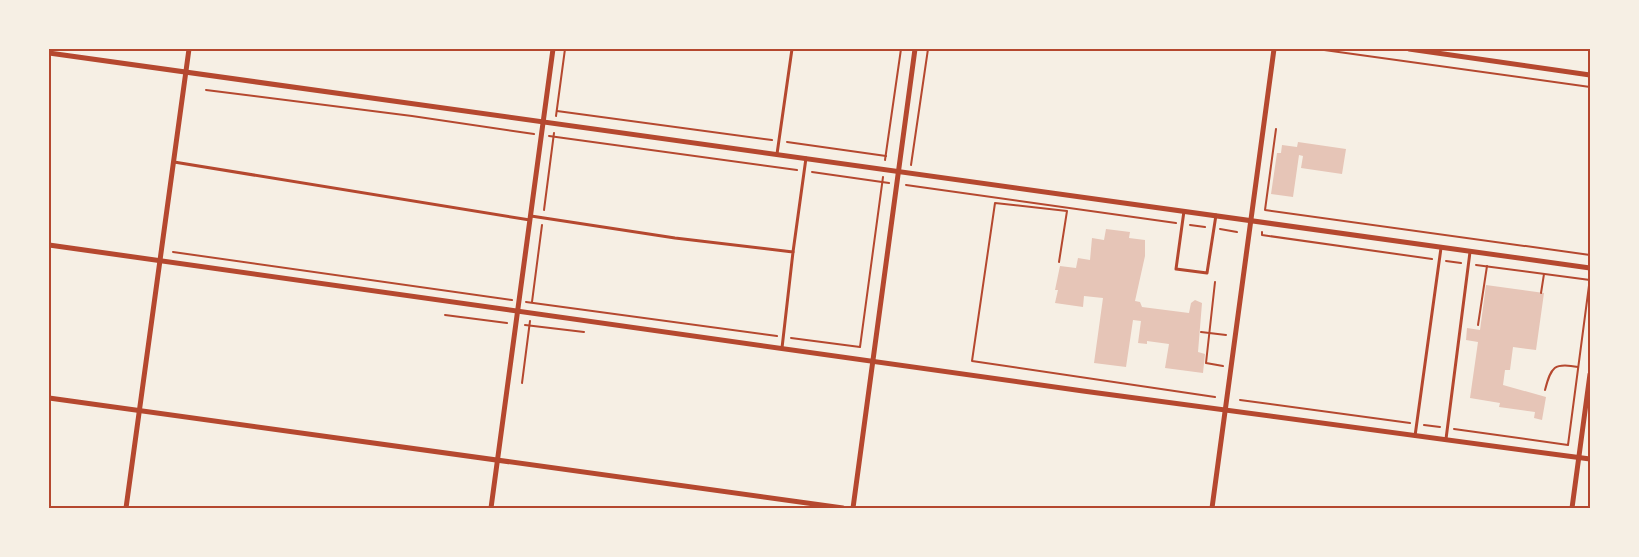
<svg xmlns="http://www.w3.org/2000/svg" width="1639" height="557" viewBox="0 0 1639 557" font-family="Arial,sans-serif">
<style>
.building{fill:#e6c5b7}
.lines{fill:none;stroke-linecap:round;stroke-linejoin:round}
.path{stroke:#b5482f;stroke-width:2}
.service{stroke:#b5482f;stroke-width:3}
.minor{stroke:#b5482f;stroke-width:5}
.neatline{fill:none;stroke:#b5482f;stroke-width:2}
</style>
<rect width="100%" height="100%" fill="#f6efe4"/>
<!-- building -->
<g class="building">
<polygon points="1298,142 1346,149 1342,174 1301,168 1303,156 1299,155 1293,197 1271,194 1277,153 1281,153 1282,145 1297,147"/>
<polygon points="1106,229 1130,232 1129,238 1145,240 1145,256 1135,301 1140,302 1142,307 1189,313 1191,303 1195,300 1202,303 1198,352 1205,354 1203,373 1165,368 1169,344 1147,341 1147,344 1138,343 1141,321 1133,320 1126,367 1094,363 1103,298 1084,296 1083,307 1055,303 1058,290 1055,290 1060,266 1076,268 1078,258 1090,260 1092,238 1104,240"/>
<polygon points="1486,285 1544,293 1536,350 1513,347 1510,370 1505,370 1503,385 1546,397 1542,420 1534,418 1535,412 1499,407 1500,403 1470,398 1478,342 1466,340 1467,328 1480,330"/>
</g>
<g class="lines">
<!-- path -->
<g class="path">
<polyline points="1317,49 1590,87"/>
<polyline points="206,90 412,116 534,134"/>
<polyline points="557,111 772,140"/>
<polyline points="556,116 565,49"/>
<polyline points="1276,129 1265,210 1590,255"/>
<polyline points="549,136 797,170"/>
<polyline points="787,142 886,156"/>
<polyline points="885,160 901,49"/>
<polyline points="911,165 928,49"/>
<polyline points="812,172 889,183"/>
<polyline points="906,185 1176,223"/>
<polyline points="544,210 554,133"/>
<polyline points="1190,225 1205,227"/>
<polyline points="1220,229 1237,232"/>
<polyline points="1262,232 1262,235 1432,259"/>
<polyline points="173,252 512,300"/>
<polyline points="1446,261 1461,263"/>
<polyline points="1059,262 1067,211 995,203 972,361 1215,397"/>
<polyline points="1476,265 1590,280"/>
<polyline points="1215,282 1206,363 1223,366"/>
<polyline points="1541,293 1544,274"/>
<polyline points="526,302 777,336"/>
<polyline points="532,302 542,225"/>
<polyline points="445,315 507,323"/>
<polyline points="525,325 584,332"/>
<polyline points="1478,325 1487,266"/>
<polyline points="1201,332 1226,335"/>
<polyline points="791,338 860,347 883,177"/>
<polyline points="522,383 530,321"/>
<path d="M 1545,390 C 1551,367 1554,362 1578,367"/>
<polyline points="1240,400 1410,423"/>
<polyline points="1424,425 1440,427"/>
<polyline points="1454,429 1568,445 1590,278"/>
<polyline points="1589,468 1590,475"/>
</g>
<!-- service -->
<g class="service">
<polyline points="777,154 792,49"/>
<polyline points="174,162 530,220"/>
<polyline points="1184,211 1176,269 1207,273 1216,215"/>
<polyline points="531,216 675,238 793,252 782,348"/>
<polyline points="793,252 806,158"/>
<polyline points="1415,436 1441,248"/>
<polyline points="1446,439 1470,252"/>
</g>
<!-- minor -->
<g class="minor">
<polyline points="1409,49 1590,75"/>
<polyline points="49,53 1590,268"/>
<polyline points="49,245 1083,391 1590,459"/>
<polyline points="49,398 843,508"/>
<polyline points="126,508 189,49"/>
<polyline points="491,508 553,49"/>
<polyline points="853,508 915,49"/>
<polyline points="1212,508 1274,49"/>
<polyline points="1572,508 1590,374"/>
</g>
</g>
<!-- border -->
<rect width="1639" height="557" fill="none" stroke="#f6efe4" stroke-width="100"/>
<rect x="50" y="50" width="1539" height="457" class="neatline"/>
</svg>
